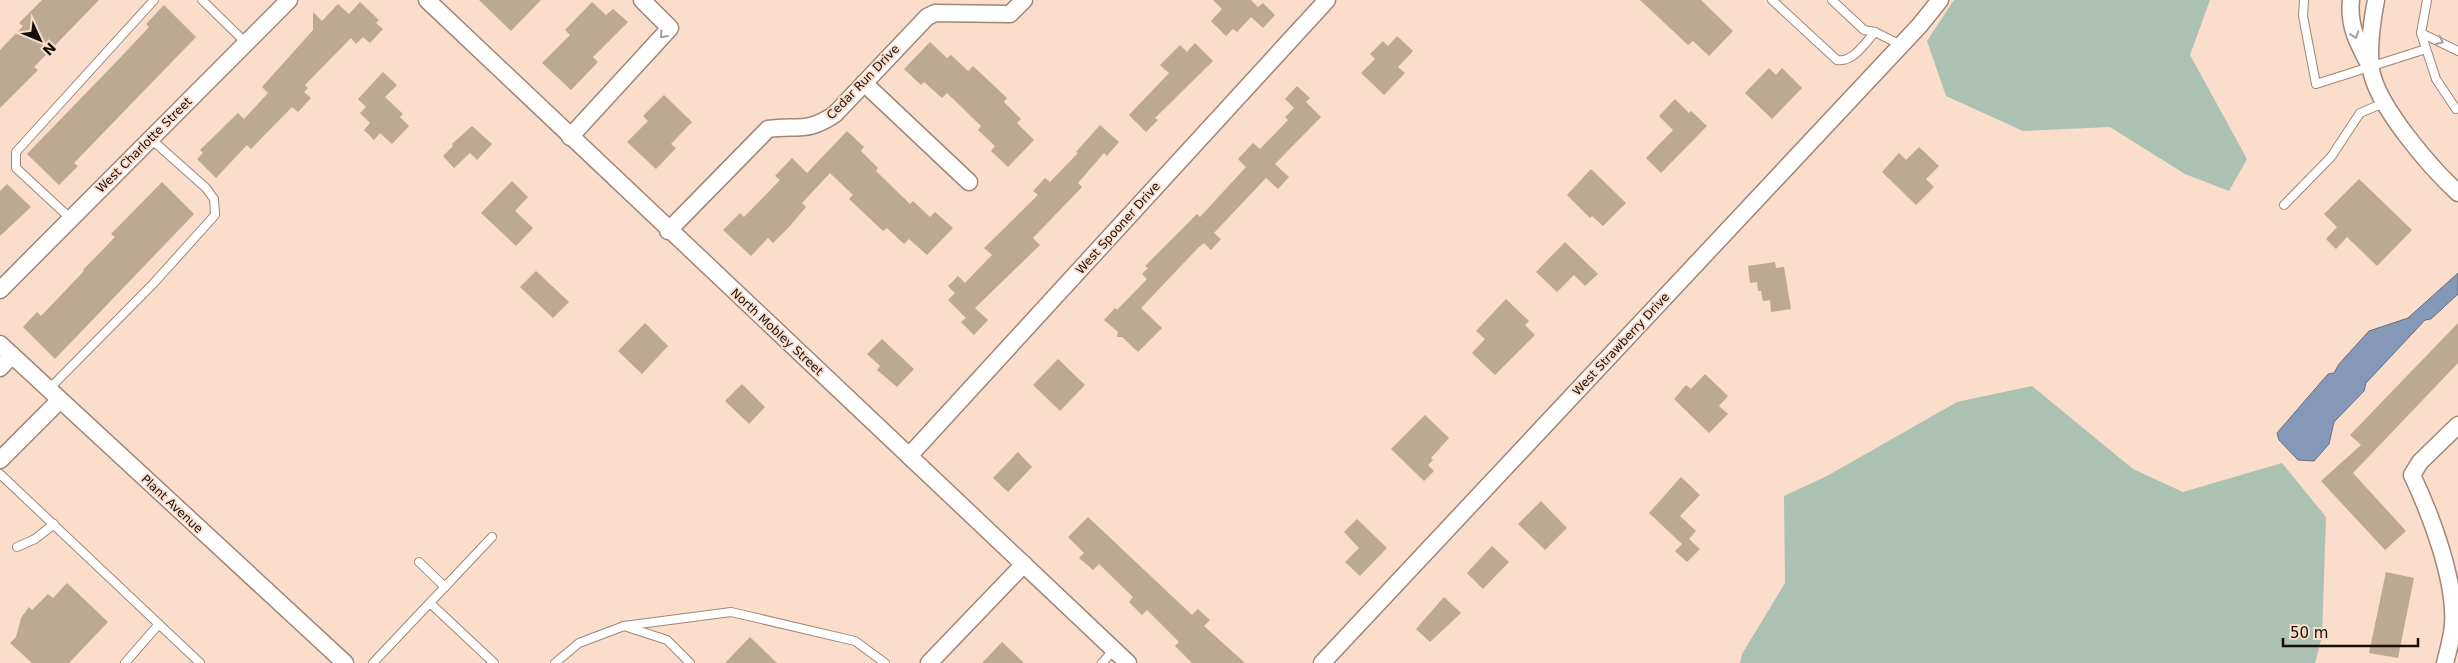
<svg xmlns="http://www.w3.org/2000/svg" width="2458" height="663" viewBox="0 0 2458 663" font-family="'DejaVu Sans',sans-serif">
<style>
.green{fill:#abc1b1}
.water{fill:#8698b7;stroke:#656f82}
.building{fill:#bda891}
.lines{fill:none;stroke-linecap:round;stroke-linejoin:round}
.lane-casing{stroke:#a18676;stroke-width:10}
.street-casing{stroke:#a18676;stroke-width:19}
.lane{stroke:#fff;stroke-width:8}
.street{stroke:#fff;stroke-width:16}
.oneway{stroke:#a29f9c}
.labels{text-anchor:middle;stroke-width:4;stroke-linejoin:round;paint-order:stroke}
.street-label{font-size:12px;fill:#170e08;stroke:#faddcb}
</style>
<rect width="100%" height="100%" fill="#faddcb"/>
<!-- green -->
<g class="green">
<polygon points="1954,0 2210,0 2190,55 2247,159 2229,191 2185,174 2110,127 2023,131 1946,96 1927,41"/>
<polygon points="2032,386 2133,469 2183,492 2282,463 2326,517 2322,636 2315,663 1740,663 1742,654 1785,583 1784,496 1827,476 1957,402"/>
</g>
<!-- water -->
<polygon class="water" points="2458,273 2458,294 2431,319 2425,320 2366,383 2364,391 2334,422 2329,444 2314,461 2298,460 2279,440 2277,433 2328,374 2334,373 2339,364 2369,331 2408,318"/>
<!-- building -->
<g class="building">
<polygon points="42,0 99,0 34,67 38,70 0,108 0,50 23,26 19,23"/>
<polygon points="479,0 541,0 511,31"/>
<polygon points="1213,0 1251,0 1258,7 1263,3 1275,15 1263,28 1251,17 1237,32 1233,29 1226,36 1211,21 1222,9"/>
<polygon points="1640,0 1701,0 1733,31 1709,56 1693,41 1688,45"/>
<polygon points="360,2 379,20 376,23 383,29 370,43 363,37 356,44 351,38 305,85 308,88 304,92 311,98 298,112 292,107 251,149 247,145 216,178 197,159 203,153 200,150 238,113 244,119 268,93 262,87 313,30 313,12 322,21 338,4 349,14"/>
<polygon points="592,2 606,15 613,9 628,22 593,57 598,62 571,90 542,63 570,35 565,30"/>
<polygon points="164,5 196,37 74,163 78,166 59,185 27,154 118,60 149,27 146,24"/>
<polygon points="1397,36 1413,51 1398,67 1405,73 1384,95 1361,73 1375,59 1370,54 1383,41 1388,46"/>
<polygon points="930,42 947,58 951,55 968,71 973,66 1007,98 1004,102 1021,119 1017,123 1034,140 1008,167 991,151 995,146 978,130 981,126 947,93 942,98 924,82 921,85 904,69"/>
<polygon points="1195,43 1213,61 1155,118 1158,120 1146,132 1129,115 1169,73 1160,65 1180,45 1187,52"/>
<polygon points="1769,68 1776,75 1782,68 1802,88 1772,119 1745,93"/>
<polygon points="383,72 397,85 385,97 403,114 400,117 409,126 392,144 380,133 374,140 364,130 370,123 360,113 366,107 358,99"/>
<polygon points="1297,86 1310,98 1306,102 1321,117 1275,164 1289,177 1278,189 1266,178 1214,233 1221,239 1211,250 1204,243 1198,248 1141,308 1162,328 1138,352 1122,337 1117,337 1118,332 1104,320 1115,308 1117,310 1147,279 1142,274 1148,268 1145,266 1197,214 1200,217 1246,167 1238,159 1253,143 1260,149 1288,120 1285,117 1294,108 1285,99"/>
<polygon points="664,95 692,122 671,144 676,148 656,169 627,142 648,121 643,116"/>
<polygon points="1675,99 1689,113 1691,111 1707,126 1661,173 1646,158 1673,130 1659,116"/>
<polygon points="1100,125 1119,142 1107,156 1104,153 1078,183 1082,187 1033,238 1040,245 975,308 988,320 974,335 961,322 966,318 948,300 955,293 948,286 958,276 965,283 992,255 984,248 1038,195 1033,191 1045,178 1050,182 1078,153 1076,152"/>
<polygon points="472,126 492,144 477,160 470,153 454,168 443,156 453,146 452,144"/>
<polygon points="847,131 864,147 861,151 878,168 876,171 910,204 913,201 930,217 935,212 953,228 927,255 909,239 904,244 887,228 883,231 849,199 853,195 830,173 802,203 806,207 790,226 773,243 768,238 751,256 723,230 740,213 744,217 780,180 775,176 792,158 807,173"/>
<polygon points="1919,147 1939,166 1926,179 1934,187 1916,205 1882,172 1899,153 1906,160"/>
<polygon points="1591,169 1626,203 1603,226 1592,216 1590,218 1567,195"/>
<polygon points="2359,179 2412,230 2377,266 2347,237 2336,249 2326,239 2337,227 2324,214"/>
<polygon points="512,181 528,197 515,211 533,228 516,246 481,213"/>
<polygon points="162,182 194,214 55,359 23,327 37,312 41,316 84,271 83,270 115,237 111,234"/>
<polygon points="7,184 31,207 0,236 0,191"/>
<polygon points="1565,242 1598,274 1585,286 1574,275 1557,292 1536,272"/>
<polygon points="1775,262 1776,268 1784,267 1791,309 1771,312 1770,300 1763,301 1761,291 1758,291 1757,282 1750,283 1748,266"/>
<polygon points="536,271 569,302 553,318 520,287"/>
<polygon points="1506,299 1529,321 1525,325 1535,335 1495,375 1472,353 1485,339 1476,331"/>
<polygon points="645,323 668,346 642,374 618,351"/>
<polygon points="2458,323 2458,363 2353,473 2406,531 2385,550 2321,481 2361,445 2350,435"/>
<polygon points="882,339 914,369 897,387 877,370 880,366 867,354"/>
<polygon points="1058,359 1085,385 1060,411 1033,385"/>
<polygon points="1705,374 1728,396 1719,406 1728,414 1709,433 1674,399 1686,385 1691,389"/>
<polygon points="742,384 765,407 749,424 725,401"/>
<polygon points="1425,415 1449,438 1431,458 1433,460 1428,465 1434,471 1424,481 1391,449"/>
<polygon points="1018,452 1032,467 1008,492 993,478"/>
<polygon points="1681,477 1700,495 1680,516 1696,531 1689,539 1700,549 1687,562 1675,551 1682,544 1649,513"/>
<polygon points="1541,501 1567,528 1545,550 1518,524"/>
<polygon points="1088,517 1192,615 1198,609 1210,620 1204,626 1245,663 1192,663 1175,646 1179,642 1147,610 1142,615 1129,602 1133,597 1099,564 1093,570 1079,558 1084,553 1068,537"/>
<polygon points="1357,519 1387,548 1360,576 1345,562 1359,548 1344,532"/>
<polygon points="1492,546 1509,562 1483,589 1467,573"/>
<polygon points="2386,572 2414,578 2398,658 2369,653"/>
<polygon points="67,583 108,622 69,663 32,663 10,643 16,637 21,618 29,607 32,610 48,594 53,598"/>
<polygon points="1444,597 1461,613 1430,642 1416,629"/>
<polygon points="750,637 777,663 725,663"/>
<polygon points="1002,642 1024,663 982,663"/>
</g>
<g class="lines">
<defs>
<g id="lane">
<polyline points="202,0 246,43"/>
<path d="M 1772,0 L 1837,60 C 1853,63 1865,43 1875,32"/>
<polyline points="1832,0 1864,30 1875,32 1901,45"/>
<polyline points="2304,0 2303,16 2316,84 2426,49"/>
<polyline points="2427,0 2421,33 2436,79 2456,109"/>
<polyline points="2421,33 2458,51"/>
<polyline points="2284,205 2331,157 2360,113 2386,102"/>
<polyline points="71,219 16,168 16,152 154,0"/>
<polyline points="49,389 153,284 215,215 214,199 206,188 151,139"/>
<polyline points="0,474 200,663"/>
<polyline points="17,547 35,539 54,524"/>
<polyline points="419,562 445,587"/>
<polyline points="430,603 494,663"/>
<polyline points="624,626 731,612 855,641 885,663"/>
<polyline points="125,663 159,624"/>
<polyline points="373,663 492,537"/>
<polyline points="555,663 579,643 624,626 667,640 690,663"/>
<polyline points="1102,663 1114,650"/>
</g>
<g id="street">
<polyline points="427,0 1128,663"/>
<path d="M 2351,0 C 2348,25 2358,44 2370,66"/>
<path d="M 2376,0 C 2372,21 2368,47 2371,69 C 2376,105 2431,168 2458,193"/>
<polyline points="864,83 969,182"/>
<polyline points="570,137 670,28 642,0"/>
<path d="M 668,231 L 768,129 C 797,125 808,133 835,114 L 927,17 L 935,13 L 1010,14 L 1024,0"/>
<polyline points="0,290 289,0"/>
<polyline points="0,344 345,663"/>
<polyline points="0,368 12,355"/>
<polyline points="909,456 1327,0"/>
<polyline points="0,460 60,400"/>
<polyline points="929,663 1024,564"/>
<polyline points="1322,663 1920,25 1940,0"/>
<path d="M 2445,663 C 2448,651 2452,638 2453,625 C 2456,581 2431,515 2412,475 L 2420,462 L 2458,425"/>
</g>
</defs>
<!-- lane casing -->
<use href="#lane" class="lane-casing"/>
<!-- street casing -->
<use href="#street" class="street-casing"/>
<!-- lane -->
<use href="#lane" class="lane"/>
<!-- street -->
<use href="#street" class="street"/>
</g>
<!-- one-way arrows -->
<defs><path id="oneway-chevron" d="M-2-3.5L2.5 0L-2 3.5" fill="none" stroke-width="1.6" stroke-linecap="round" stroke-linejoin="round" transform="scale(1.25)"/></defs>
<g class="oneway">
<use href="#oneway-chevron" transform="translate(663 35) rotate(132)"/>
<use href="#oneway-chevron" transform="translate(2355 35) rotate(71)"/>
<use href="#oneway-chevron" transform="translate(2440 41) rotate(23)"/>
</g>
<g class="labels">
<!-- street labels -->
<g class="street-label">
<text transform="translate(863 82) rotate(-46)" y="4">Cedar Run Drive</text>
<text transform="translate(144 145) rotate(-45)" y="4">West Charlotte Street</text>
<text transform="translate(1118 228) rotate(-48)" y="4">West Spooner Drive</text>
<text transform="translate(777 332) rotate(43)" y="4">North Mobley Street</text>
<text transform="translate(1621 344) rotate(-47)" y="4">West Strawberry Drive</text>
<text transform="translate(172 504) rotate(43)" y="4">Plant Avenue</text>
</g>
</g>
<!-- north arrow -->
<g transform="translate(40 40) rotate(134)" stroke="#faddcb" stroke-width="4" paint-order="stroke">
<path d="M0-4L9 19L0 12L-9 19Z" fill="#170e08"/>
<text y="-8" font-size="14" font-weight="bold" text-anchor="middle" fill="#170e08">N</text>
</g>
<!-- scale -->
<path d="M2283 638v8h135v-8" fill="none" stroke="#170e08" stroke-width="2.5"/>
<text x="2290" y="638" font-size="15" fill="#170e08" stroke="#faddcb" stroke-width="4" paint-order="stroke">50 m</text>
</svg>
